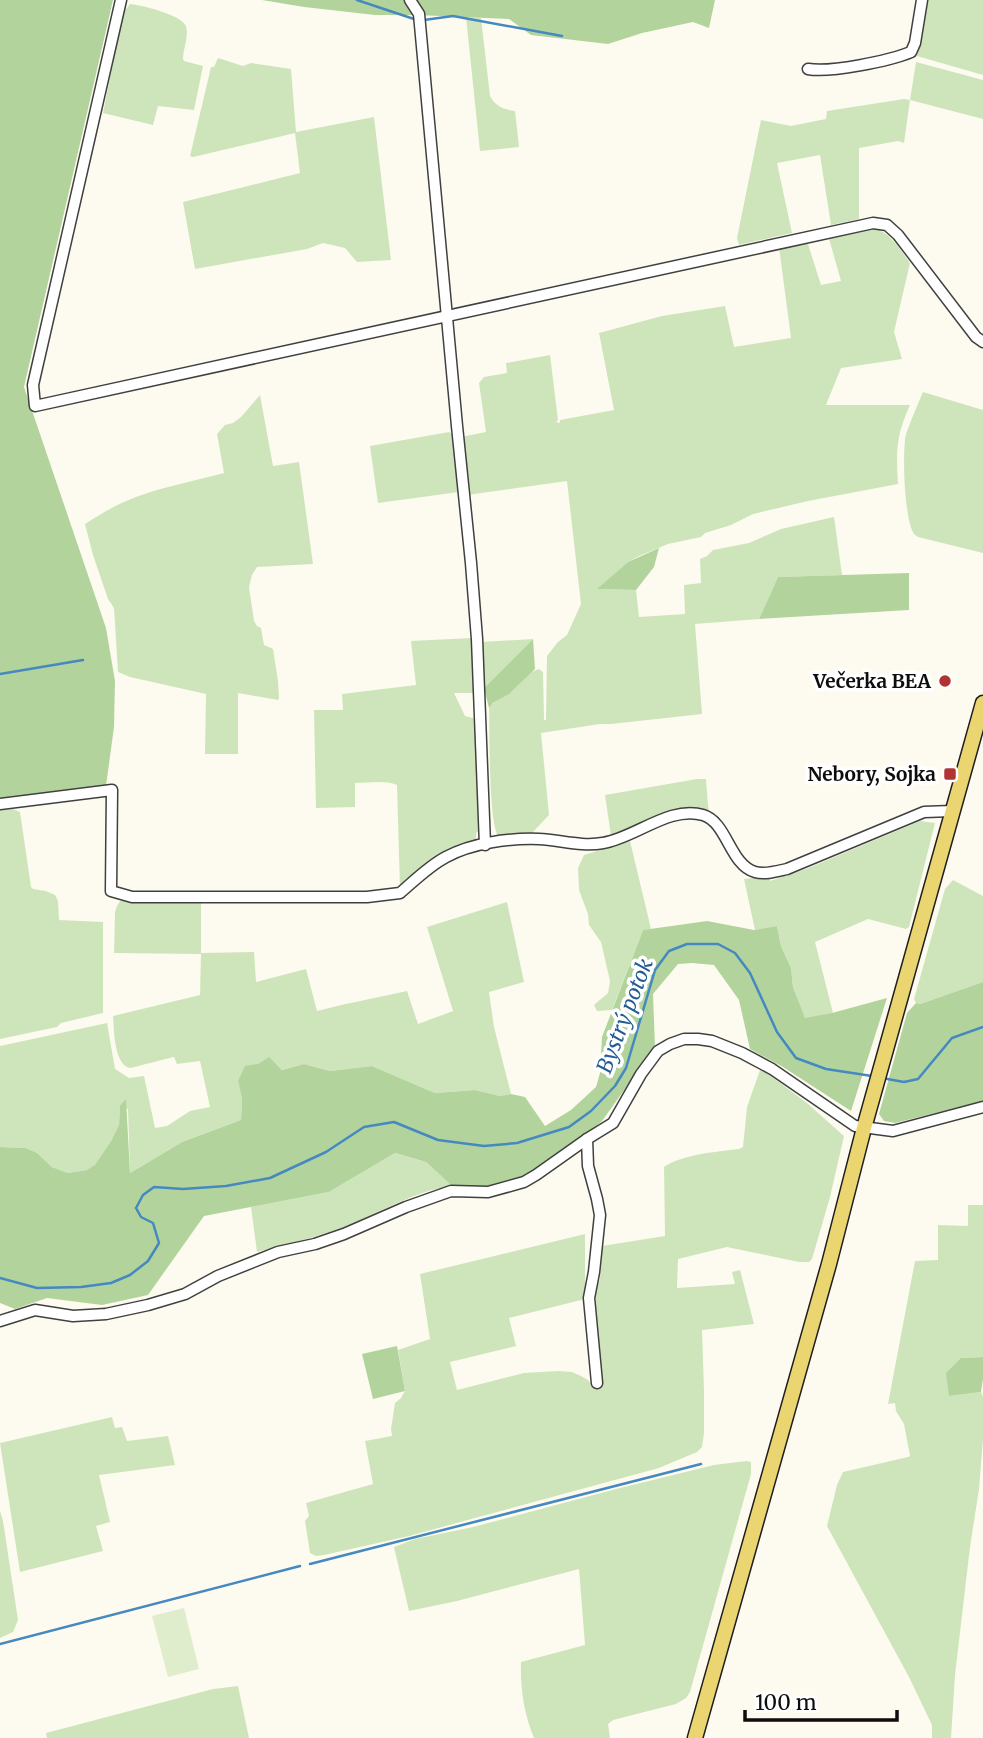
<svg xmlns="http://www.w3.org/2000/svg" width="983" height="1738" viewBox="0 0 983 1738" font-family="Merriweather,serif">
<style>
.green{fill:#cee5bc}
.forest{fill:#b2d49c}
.pitch{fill:#e0edcd}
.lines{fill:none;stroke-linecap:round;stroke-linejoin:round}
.stream{stroke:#4688c0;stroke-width:2.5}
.minor-casing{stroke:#404040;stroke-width:13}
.major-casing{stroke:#1e1e1e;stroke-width:17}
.minor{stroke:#fff;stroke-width:10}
.major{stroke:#ebd571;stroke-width:14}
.poi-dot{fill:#b03433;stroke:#fff;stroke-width:2.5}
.labels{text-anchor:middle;stroke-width:7;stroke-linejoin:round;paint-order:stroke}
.poi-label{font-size:19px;font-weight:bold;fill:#0d0d0d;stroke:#fff;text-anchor:end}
.water-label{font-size:21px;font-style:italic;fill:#235b93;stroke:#fff}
</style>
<rect width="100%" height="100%" fill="#fdfbef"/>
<!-- green -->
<g class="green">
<polygon points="928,0 983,0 983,75 917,56"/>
<path d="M 130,4 C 141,5 182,15 186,26 C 189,37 183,49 183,59 L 184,61 L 203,66 L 194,110 L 158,106 L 153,125 L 103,113 L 123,13 Z"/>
<path d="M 466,17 L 481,18 L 490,96 C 496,107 503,109 515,111 L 519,147 L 480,151 Z"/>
<polygon points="218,58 243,66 251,63 291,69 296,132 374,117 391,260 357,262 345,248 323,243 307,249 195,269 183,202 300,173 295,133 193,157 190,156 211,67 214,67"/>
<polygon points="916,62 983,80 983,119 910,100 904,143 898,141 859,148 859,219 831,225 820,155 777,163 792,233 739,245 737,238 761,120 791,126 826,119 827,111 904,99 910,100"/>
<path d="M 870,227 C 890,231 899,248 910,263 L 894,332 L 902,359 L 841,368 L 826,405 L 910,405 C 896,436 896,450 898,484 L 808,501 L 753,514 L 731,525 L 705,533 L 701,537 L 668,544 L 639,556 L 628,562 L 598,589 L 636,590 L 639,617 L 685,614 L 684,585 L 701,583 L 700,559 L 707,556 L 713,550 L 749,543 L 781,529 L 834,517 L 842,575 L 778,577 L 759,619 L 695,624 L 702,714 L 611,724 L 600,724 L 541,733 L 549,815 L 531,834 L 499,838 C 488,824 490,731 489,708 C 494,701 501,699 508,694 C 519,687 526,672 539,669 L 543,672 L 544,720 L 546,720 L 547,656 L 558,642 L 567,635 L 581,604 L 567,481 L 467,495 L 461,437 L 486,432 L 479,383 L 484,377 L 507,373 L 506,363 L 550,355 L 558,420 L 556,422 L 560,423 L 560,420 L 614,410 L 599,333 L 662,316 L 725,306 L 734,347 L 791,338 L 779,247 L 807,241 L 821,285 L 841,281 L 828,235 Z"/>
<path d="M 923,392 L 983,410 L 983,553 L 918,537 C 917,536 915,535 914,534 C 904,520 902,450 906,434 C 911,420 917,406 923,392 Z"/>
<path d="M 260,395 L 273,466 L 299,462 L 313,564 L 257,567 L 252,575 L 249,587 L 254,621 L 257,626 L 261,628 L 264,645 L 273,649 L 278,681 L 279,698 L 278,700 L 238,693 L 238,754 L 205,754 L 206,694 L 130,677 L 118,672 L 114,608 L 108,599 L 93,555 L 85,524 C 98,516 110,508 124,502 C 155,488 191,482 224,473 L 217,434 L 225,425 L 233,423 L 241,417 Z"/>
<polygon points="449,432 453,435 459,492 378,503 370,446"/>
<path d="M 472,638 L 475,693 L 454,693 L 465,716 L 473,718 L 476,722 L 481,830 L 476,833 L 476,842 L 400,889 L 397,785 C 385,780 368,783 355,783 L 355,807 L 316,808 L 314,710 L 343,710 L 342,694 L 416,685 L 411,641 Z"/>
<polygon points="533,639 484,688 482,642"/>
<path d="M 697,779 L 706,779 L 708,805 L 709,811 C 686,802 665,813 643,823 C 633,828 622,832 611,836 L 605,795 Z"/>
<polygon points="13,809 20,812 31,887 33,889 46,891 55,895 58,901 59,920 103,922 103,1013 61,1023 57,1027 0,1039 0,810"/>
<polygon points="920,821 935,823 909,927 906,929 868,919 815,942 833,1013 805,1019 793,987 791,968 781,946 777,926 755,930 744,879 770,876 770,881 806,869"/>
<polygon points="630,841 651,929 643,930 612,1010 597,1011 594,1005 608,993 610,981 601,942 589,925 588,914 579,890 578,868 584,855"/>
<polygon points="953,880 983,896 983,982 920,1004 916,1003 914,999 945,889"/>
<path d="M 120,901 L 201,901 L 201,953 L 254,952 L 256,982 L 306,969 L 317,1011 C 347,1003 376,998 407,991 L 418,1024 L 453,1011 L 427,927 L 507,902 L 524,982 L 489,992 L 494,1027 L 511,1094 L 500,1096 L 475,1090 L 435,1093 L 372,1066 L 330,1071 L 304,1064 L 282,1070 L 269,1058 L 258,1064 L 238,1081 L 242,1099 L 241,1120 L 182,1142 L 130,1173 L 128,1109 L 120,1106 L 119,1125 L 111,1141 L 95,1166 L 87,1170 L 68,1173 L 52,1167 L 37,1153 L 26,1148 L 0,1147 L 0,1046 L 107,1023 L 115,1069 L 129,1078 L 144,1076 L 155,1128 L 167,1126 L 190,1111 L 210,1107 L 200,1061 L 177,1064 L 174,1057 C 168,1058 132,1068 130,1068 C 114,1065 114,1029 113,1016 L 200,995 L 201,954 L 114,953 L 115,912 L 117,906 Z"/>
<path d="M 760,1070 L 767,1073 L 807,1103 L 844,1136 L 830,1197 L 812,1259 L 809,1262 L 799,1262 L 727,1247 L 678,1259 L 677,1288 L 735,1284 L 732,1272 L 740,1270 L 754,1324 L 702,1330 L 704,1391 L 704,1433 L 702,1447 L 697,1452 L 659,1468 L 409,1536 L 324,1555 L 316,1556 L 310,1553 L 305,1521 L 309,1516 L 306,1503 L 373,1484 L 365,1441 L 392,1436 L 391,1429 L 395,1403 L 401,1398 L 405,1391 L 398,1350 L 430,1339 L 420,1274 L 585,1234 L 585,1299 L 509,1318 L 516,1346 L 450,1362 L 457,1390 L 524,1373 L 559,1371 L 572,1372 L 581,1376 L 588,1380 L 594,1388 L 601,1387 L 595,1292 L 600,1279 L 602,1246 L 665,1236 L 664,1167 C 683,1154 716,1152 739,1149 L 743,1147 L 747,1107 Z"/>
<path d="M 395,1153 L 426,1162 L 452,1186 C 413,1191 377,1215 341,1228 C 314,1238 285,1244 257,1252 L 251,1207 L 329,1192 Z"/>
<polygon points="968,1205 983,1205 983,1357 961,1358 949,1396 981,1392 983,1397 983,1439 979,1489 970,1547 955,1675 951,1738 932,1738 932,1725 909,1677 827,1526 837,1485 843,1472 908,1457 910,1456 904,1424 896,1411 895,1403 888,1404 915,1261 938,1260 938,1225 968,1226"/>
<polygon points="112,1417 115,1428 122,1427 127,1441 168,1436 175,1465 99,1475 110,1522 96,1526 103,1551 20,1572 0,1443"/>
<path d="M 747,1461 L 751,1462 L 751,1474 L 690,1692 L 686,1698 L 676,1704 L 613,1720 L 608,1724 L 610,1738 L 534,1738 C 524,1714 520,1687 521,1662 L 585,1645 L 579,1569 L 457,1601 L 409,1611 L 394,1547 L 415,1539 L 473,1527 L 616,1489 L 714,1465 Z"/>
<polygon points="0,1511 3,1521 18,1620 13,1632 0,1638"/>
<polygon points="238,1686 249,1738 47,1738 46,1733 213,1689"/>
</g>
<!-- forest -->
<g class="forest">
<polygon points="0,0 113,0 24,387 106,628 115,681 114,727 106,786 0,800"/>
<polygon points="262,0 715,0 709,28 693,22 642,33 608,44 531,35 509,19 417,15 375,15 304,7"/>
<polygon points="659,548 654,567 636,590 597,589 628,562"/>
<polygon points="909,573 909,610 759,619 778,577"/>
<polygon points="533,639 535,669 509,694 493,703 489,708 484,688"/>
<polygon points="707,921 754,930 777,926 781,946 791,968 793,987 805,1018 832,1013 887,998 851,1111 783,1067 750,1049 739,1000 714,965 692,963 678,964 653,994 655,1047 602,1121 569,1149 523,1176 486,1186 452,1186 426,1162 395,1153 329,1192 204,1216 148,1295 102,1305 47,1298 15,1309 0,1303 0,1147 26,1148 37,1153 52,1167 68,1173 87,1170 95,1165 111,1141 119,1125 120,1106 126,1099 130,1173 182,1142 241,1120 242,1099 238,1081 245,1066 258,1064 269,1057 282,1070 304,1064 330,1071 372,1066 435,1093 475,1090 500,1096 511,1094 525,1097 545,1126 571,1110 596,1087 600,1073 602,1037 643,930"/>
<polygon points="983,982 983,1101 895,1123 884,1121 879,1114 907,1013 916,1003 920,1004"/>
<polygon points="397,1346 405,1391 373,1399 362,1354"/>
<polygon points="983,1357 983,1379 981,1392 949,1396 946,1373 961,1358"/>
</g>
<!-- pitch -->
<polygon class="pitch" points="184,1608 199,1669 168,1677 152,1616"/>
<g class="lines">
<!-- stream -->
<g class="stream">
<polyline points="357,0 414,19"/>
<polyline points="424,20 453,16 562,36"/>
<polyline points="0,674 83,660"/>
<polyline points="882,1078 904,1082 918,1079 952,1038 983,1027"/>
<polyline points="0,1278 37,1288 81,1287 111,1283 130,1275 148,1261 159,1243 153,1223 141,1217 136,1208 143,1195 154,1187 183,1189 226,1186 270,1178 326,1152 364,1127 394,1122 438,1140 484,1146 517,1143 569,1127 591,1111 615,1086 626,1068 655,970 669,951 687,944 718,944 735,953 750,973 777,1032 796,1058 826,1069 872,1076"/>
<polyline points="310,1564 701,1464"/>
<polyline points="0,1644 300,1566"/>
</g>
<defs>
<g id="minor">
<polyline points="121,0 33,385 35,406 873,223 887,225 898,235 976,337 983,342"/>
<polyline points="410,0 419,14 457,426 471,563 477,639 485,845"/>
<path d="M 808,69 C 830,73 889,61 911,52 L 915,43 L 922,0"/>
<path d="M 0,804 L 112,790 L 111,891 L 132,897 L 367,897 L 400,893 C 414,881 429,866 446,857 C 472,843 509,838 539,839 C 560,840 582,847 603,843 C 635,838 670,805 703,815 C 727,822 730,865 755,872 C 765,875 778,871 787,869 L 924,812 L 952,811"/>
<polyline points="587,1139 588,1166 597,1199 600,1215 594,1272 589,1298 597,1383"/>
<polyline points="0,1321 35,1310 73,1316 106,1314 148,1305 185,1294 218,1276 278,1252 315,1244 344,1234 406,1207 451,1191 488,1192 524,1182 536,1175 587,1139 613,1123 641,1074 658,1051 670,1044 684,1039 698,1039 712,1041 742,1053 772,1069 855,1126 893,1131 983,1107"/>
</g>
<polyline id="major" points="695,1738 829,1264 864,1128 983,703"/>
</defs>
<!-- minor casing -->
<use href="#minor" class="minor-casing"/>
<!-- major casing -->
<use href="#major" class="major-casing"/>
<!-- minor -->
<use href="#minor" class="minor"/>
<!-- major -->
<use href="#major" class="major"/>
</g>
<!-- markers -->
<g class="poi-dot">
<circle cx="945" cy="681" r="7"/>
<rect x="943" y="767" width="14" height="14" rx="3.5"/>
</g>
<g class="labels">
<!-- poi labels -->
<g class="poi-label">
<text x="931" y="688">Večerka BEA</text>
<text x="936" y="781">Nebory, Sojka</text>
</g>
<!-- water labels -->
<g class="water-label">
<text transform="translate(625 1016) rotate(-69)" y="7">Bystrý potok</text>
</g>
</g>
<!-- scale -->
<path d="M745 1710v10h152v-10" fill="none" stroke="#0d0d0d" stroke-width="3.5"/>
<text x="755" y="1710" font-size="21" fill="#0d0d0d" stroke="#ffffff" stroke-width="5" paint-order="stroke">100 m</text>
</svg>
